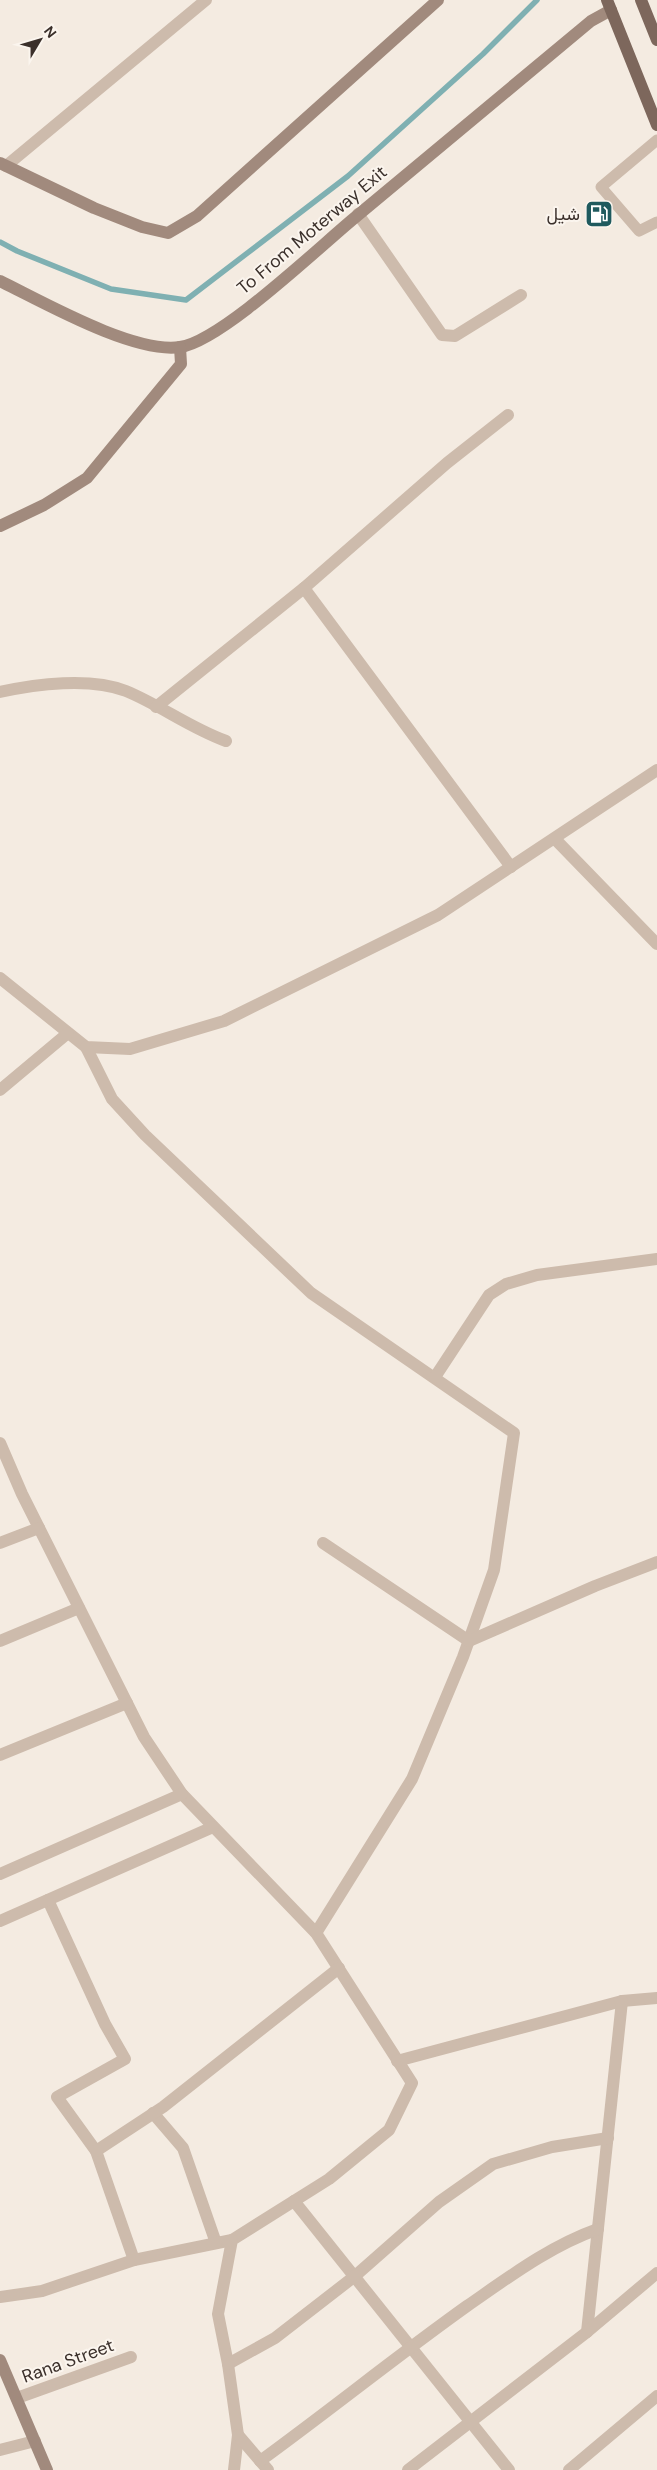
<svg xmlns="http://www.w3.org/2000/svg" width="657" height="2470" viewBox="0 0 657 2470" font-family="'DM Sans',Vazirmatn,sans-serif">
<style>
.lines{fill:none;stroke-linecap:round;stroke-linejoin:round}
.stream{stroke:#7fb0b2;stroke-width:5.5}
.lane{stroke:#cdbbac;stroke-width:11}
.street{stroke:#cdbbac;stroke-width:12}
.secondary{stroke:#a18a7d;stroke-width:12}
.primary{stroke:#7d675c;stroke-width:12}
.labels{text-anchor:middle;stroke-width:4;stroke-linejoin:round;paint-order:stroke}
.poi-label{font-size:18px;fill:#3b302b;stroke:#fbf5ee;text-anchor:end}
.street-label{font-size:18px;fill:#3b302b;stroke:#fbf5ee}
</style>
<rect width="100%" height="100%" fill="#f4ebe1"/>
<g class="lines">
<!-- stream -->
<polyline class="stream" points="0,242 17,251 111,289 186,300 348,176 483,54 537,0"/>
<!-- lane -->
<polyline class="lane" points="657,140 601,187 639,231 657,222"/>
<!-- street -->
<g class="street">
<polyline points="6,166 206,0"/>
<polyline points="358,214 442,335 455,336 521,295"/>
<polyline points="304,588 447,463 508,415"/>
<path d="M 0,692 C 36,684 90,677 126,691 C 160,705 190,728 226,741"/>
<polyline points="156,707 304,588 511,867"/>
<polyline points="555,839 657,944"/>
<polyline points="0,978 86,1047 130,1049 224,1021 438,915 657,770"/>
<polyline points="86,1047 112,1099 145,1135 311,1293 514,1433 494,1570 463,1657 412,1779 316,1933"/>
<polyline points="0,1090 68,1033"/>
<polyline points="435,1377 489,1295 506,1284 537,1275 657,1259"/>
<polyline points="0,1443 22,1494 144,1737 182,1794 316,1933 412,2083 389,2130 329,2179 232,2240 218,2314 228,2364 238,2435 234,2470"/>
<polyline points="0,1543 39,1528"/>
<polyline points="323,1543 469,1641 595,1586 657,1562"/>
<polyline points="0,1641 79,1608"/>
<polyline points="0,1755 127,1703"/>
<polyline points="0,1874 182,1794"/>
<polyline points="48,1900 105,2024 125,2059 57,2097 96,2151 134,2260"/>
<polyline points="0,1921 213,1827"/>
<polyline points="397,2061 622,2001 657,1998"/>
<polyline points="153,2113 183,2148 216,2243"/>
<polyline points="96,2151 163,2107 339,1968"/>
<polyline points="294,2201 509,2470"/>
<polyline points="0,2297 42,2291 134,2260 232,2240"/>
<polyline points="587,2332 622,2001"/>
<polyline points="228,2364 275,2338 355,2276 439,2202 493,2164 552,2147 608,2138"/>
<polyline points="17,2398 131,2357"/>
<polyline points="238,2435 268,2470"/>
<polyline points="0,2450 35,2441"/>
<path d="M 260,2461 C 330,2410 397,2356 467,2306 C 509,2277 550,2246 598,2229"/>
<polyline points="408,2470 587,2332 657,2273"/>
<polyline points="569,2470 657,2396"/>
</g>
<!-- secondary -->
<g class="secondary">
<polyline points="0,163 94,208 142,227 168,233 197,216 438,0"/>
<path d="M 0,281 C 43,302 134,354 180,347 C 222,341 321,245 358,215 C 435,150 513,86 591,21 L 611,10"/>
<polyline points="0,526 44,505 87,478 181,364 180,347"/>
<polyline points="0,2360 47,2470"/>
</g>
<!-- primary -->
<g class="primary">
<polyline points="607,0 657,125"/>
<polyline points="641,0 657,40"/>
</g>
</g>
<!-- icons -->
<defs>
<symbol id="fuel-square" viewBox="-11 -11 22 22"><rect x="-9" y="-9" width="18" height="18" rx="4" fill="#1f5a5e" stroke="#fbf5ee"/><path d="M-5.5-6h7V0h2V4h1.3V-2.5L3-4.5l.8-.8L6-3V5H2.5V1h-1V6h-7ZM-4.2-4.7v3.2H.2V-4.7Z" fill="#fff"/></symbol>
</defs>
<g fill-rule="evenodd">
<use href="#fuel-square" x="583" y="198" width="32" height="32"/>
</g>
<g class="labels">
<!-- poi labels -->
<g class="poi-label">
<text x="580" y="220">شیل</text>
</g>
<!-- street labels -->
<g class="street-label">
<text transform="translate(312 230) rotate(-40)" y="6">To From Moterway Exit</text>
<text transform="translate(68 2361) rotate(-20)" y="6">Rana Street</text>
</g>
</g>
<!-- north arrow -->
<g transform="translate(40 40) rotate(52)" stroke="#fbf5ee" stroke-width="4" paint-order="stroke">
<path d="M0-4L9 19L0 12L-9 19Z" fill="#3b302b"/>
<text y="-8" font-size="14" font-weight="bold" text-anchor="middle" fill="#3b302b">N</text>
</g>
</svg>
